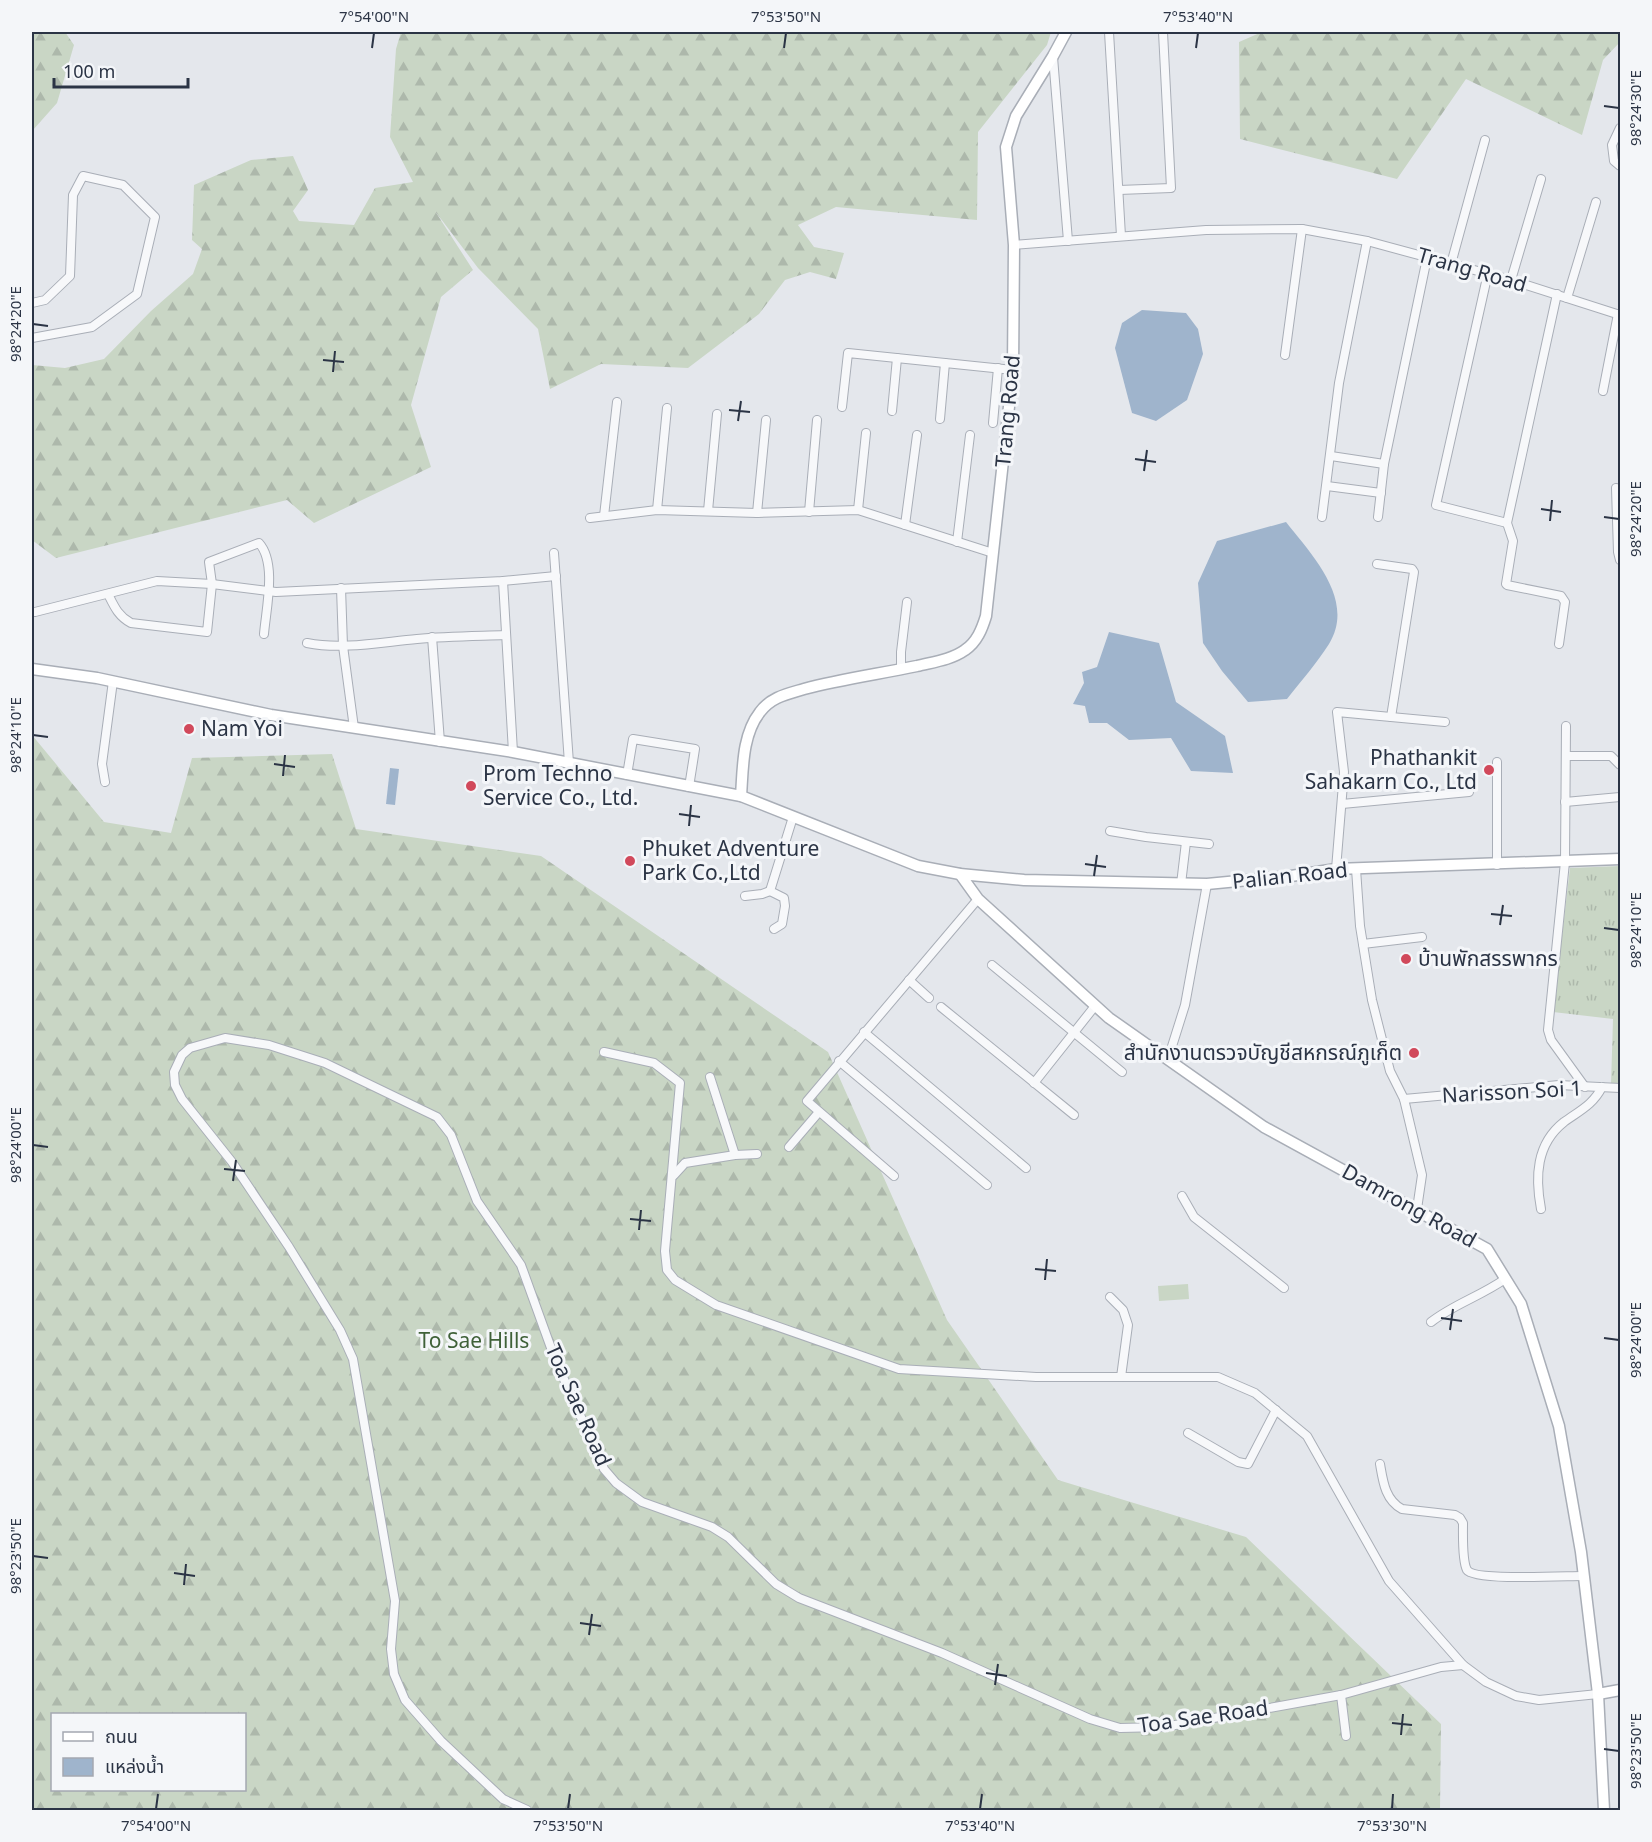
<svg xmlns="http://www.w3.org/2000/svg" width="1652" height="1842" viewBox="0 0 1652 1842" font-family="'Noto Sans','Noto Sans Thai',sans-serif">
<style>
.grass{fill:url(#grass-tufts)}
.forest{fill:url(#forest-firs);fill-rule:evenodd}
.pitch{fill:#c9d6c5}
.water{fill:#9fb4cc}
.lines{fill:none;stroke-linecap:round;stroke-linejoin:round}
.street-casing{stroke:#a9aeb7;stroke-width:10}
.secondary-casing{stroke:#a9aeb7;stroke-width:13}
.street{stroke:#f7f8fa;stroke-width:8}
.secondary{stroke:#fff;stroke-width:10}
.ticks{fill:none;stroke:#2b3445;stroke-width:2}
.poi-dot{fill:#d1495b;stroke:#f4f6f9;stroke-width:2}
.labels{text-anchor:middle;stroke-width:6;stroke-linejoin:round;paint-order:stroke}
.street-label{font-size:21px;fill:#2b3445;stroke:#f4f6f9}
.poi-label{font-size:21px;fill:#2b3445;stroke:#f4f6f9;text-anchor:start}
.park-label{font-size:21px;fill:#3f6138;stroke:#f4f6f9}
.neatline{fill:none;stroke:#2b3445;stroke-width:2}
.ticks-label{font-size:15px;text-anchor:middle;fill:#2b3445}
</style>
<defs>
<pattern id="grass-tufts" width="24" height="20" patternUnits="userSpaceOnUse" patternTransform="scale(1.5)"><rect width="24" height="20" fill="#c9d6c5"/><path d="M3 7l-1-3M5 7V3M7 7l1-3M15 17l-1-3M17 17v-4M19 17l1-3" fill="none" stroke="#adb8ab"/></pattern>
<pattern id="forest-firs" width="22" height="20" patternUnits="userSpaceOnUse" patternTransform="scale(1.5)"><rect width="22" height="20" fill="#c9d6c5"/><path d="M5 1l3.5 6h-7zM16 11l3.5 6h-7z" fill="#adb8ab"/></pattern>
</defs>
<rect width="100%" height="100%" fill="#e4e7ec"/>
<!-- grass -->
<polygon class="grass" points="1620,866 1620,1084 1611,1084 1613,1019 1553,1012 1570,868"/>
<!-- forest -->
<g class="forest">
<polygon points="32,32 65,32 74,45 57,103 33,130 32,140"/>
<polygon points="401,32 1051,32 1047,45 978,132 977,220 836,207 798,225 814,247 844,253 836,279 810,272 785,280 759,314 688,368 601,364 550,389 538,329 478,268 435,211 473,270 441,297 411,405 431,467 314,523 287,500 56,558 32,540 32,365 65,368 104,359 151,311 193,274 202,249 192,240 194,185 251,160 293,156 308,190 293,211 299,221 354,225 375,188 413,182 390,137 396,49"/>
<polygon points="1262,32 1620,32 1620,42 1603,60 1582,135 1466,79 1397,179 1240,139 1239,42"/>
<path d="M 32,735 L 104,822 L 171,833 L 192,758 L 332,754 L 356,829 L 541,856 L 828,1052 L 947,1320 L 1058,1480 L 1246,1537 L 1441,1724 L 1440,1810 L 32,1810 ZM 52,1714 L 244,1714 L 244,1790 L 52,1790 Z"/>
</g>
<!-- pitch -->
<polygon class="pitch" points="1188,1284 1189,1299 1159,1301 1158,1286"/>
<!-- water -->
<g class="water">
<polygon points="1142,310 1186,313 1198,329 1203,354 1187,400 1156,421 1132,413 1115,348 1122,323"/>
<path d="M 1286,522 C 1312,555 1356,600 1329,644 C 1317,663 1301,681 1287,699 L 1248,702 L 1222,671 L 1203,643 L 1198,583 L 1217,541 Z"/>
<polygon points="1109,632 1159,643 1176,702 1225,736 1233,773 1191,771 1171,738 1129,740 1107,723 1089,723 1085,706 1073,704 1084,683 1082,672 1097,667"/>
<polygon points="390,768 399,769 395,805 386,804"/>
</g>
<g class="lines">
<defs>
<g id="street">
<polyline points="1109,32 1121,236"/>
<polyline points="1053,57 1068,241"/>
<polyline points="1620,128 1612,145 1614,161 1620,166"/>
<polyline points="1119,190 1171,188 1163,32"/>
<polyline points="1014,245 1206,230 1302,229 1367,241 1511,280 1620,315"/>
<polyline points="1451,264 1485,140"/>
<polyline points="1488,273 1436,505 1507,523"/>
<polyline points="1511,280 1541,179"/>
<polyline points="1557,294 1507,523 1513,541 1506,584 1507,585 1561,596 1565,602 1559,644"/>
<polyline points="1567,298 1596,202"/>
<polyline points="32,303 45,300 70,276 73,195 83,176 123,185 155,217 137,294 92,327 32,338"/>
<polyline points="1285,355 1302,229"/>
<polyline points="1603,391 1618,314"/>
<polyline points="842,407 848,353 1013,370"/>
<polyline points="892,411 897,358"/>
<polyline points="940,419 945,363"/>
<polyline points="993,423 998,368"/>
<polyline points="1331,456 1384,464"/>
<polyline points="1327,486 1381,493"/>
<polyline points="1616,488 1618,552 1620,560"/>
<polyline points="657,510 667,408"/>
<polyline points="858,510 866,433"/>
<polyline points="708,511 717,414"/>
<polyline points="809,512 817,420"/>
<polyline points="757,513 766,420"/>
<polyline points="604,516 617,402"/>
<polyline points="1322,517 1339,383 1367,241"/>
<polyline points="1378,517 1384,464 1427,258"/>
<polyline points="590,518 657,510 757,513 858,510 993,553"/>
<polyline points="905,525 917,435"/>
<polyline points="957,542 970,435"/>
<polyline points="554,553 569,763"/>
<polyline points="1377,564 1412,569 1414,572 1391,717"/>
<polyline points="503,581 513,752"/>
<polyline points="341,588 343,646 354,728"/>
<path d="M 108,594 C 114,606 118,616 131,623 L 207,632 L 212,584 L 209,562 L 259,543 C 277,563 266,609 264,634"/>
<polyline points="35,612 157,581 212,584 276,592 503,581 556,576"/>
<polyline points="432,637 440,742"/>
<path d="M 307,643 C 342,650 382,642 417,639 C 446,636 476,636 505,635"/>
<polyline points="901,669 901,652 907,602"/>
<polyline points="1566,726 1565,862 1548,1030 1551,1040 1585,1087"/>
<polyline points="1567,756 1611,756 1620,765"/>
<polyline points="1497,762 1497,865"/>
<polyline points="627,775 633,739 695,749 689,787"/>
<polyline points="105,782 102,764 113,681"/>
<polyline points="1565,802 1620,797"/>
<polyline points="1342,804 1469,792"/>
<polyline points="1110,831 1146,837 1209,844"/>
<polyline points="1336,869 1344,772 1337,712 1445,722"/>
<polyline points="1356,869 1360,926 1372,1000 1390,1071 1404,1099 1422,1175 1417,1209"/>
<polyline points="1181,884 1186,842"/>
<polyline points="745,896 762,894 770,891"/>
<polyline points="774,929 782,924 785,906 784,898 770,891 793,817"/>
<polyline points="1363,944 1422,937"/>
<polyline points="992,965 1122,1072"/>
<polyline points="909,980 929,998"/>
<polyline points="941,1007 1074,1115"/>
<polyline points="864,1032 1026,1168"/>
<polyline points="604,1052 654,1063 680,1083 665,1251 667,1270 675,1280 716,1305 899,1369 1036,1377 1218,1377 1255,1393 1307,1436 1389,1581 1463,1665 1486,1682 1516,1696 1539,1700 1598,1694"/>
<polyline points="1168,1059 1185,1005 1207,884"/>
<polyline points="839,1061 987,1185"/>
<polyline points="710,1077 735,1155"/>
<polyline points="1034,1083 1095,1006"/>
<polyline points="1404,1099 1559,1085 1620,1088"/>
<polyline points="789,1147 819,1112"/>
<polyline points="674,1175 685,1163 735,1155 757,1154"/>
<polyline points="894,1176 807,1101 978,899"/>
<polyline points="1182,1196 1194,1217 1284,1288"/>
<path d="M 1541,1209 C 1535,1177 1536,1144 1564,1122 C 1579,1111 1593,1105 1602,1087"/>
<polyline points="1110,1297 1123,1310 1128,1325 1121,1377"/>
<path d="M 1431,1322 C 1454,1304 1481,1296 1505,1279"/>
<polyline points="1188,1433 1238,1462 1248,1464 1276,1410"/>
<path d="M 1380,1464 C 1383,1481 1385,1500 1402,1509 L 1455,1515 L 1460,1518 L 1463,1523 C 1463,1534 1462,1561 1467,1570 C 1474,1581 1565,1576 1582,1576"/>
<polyline points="1341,1695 1346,1736"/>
<polyline points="527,1810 503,1799 441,1741 405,1700 394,1674 391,1649 395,1601 353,1359 340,1330 289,1247 232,1162 182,1099 175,1085 174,1072 182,1055 190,1048 225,1038 269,1045 325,1063 437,1117 451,1135 477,1201 521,1265 555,1359 604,1469 616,1483 642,1502 712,1527 728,1537 776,1584 799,1598 942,1653 1090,1719 1120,1728 1164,1727 1341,1695 1441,1667 1463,1665"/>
</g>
<g id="secondary">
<polyline points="32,669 97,678 271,715 513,752 741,796 918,866 960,874 1024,880 1207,884 1291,876 1336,869 1620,859"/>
<path d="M 741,796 C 743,768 742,735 760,712 C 771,697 787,694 804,689 C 841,679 879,674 917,666 C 933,662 951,660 965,650 C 977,642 982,629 986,616 L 1013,370 L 1014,245 L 1006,147 L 1016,116 L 1053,56 L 1066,32"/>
<polyline points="960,874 978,899 1109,1018 1264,1127 1487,1249 1521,1304 1559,1426 1581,1552 1598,1694 1604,1810"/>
<polyline points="1598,1694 1620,1690"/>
</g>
</defs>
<!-- street casing -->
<use href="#street" class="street-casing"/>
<!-- secondary casing -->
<use href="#secondary" class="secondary-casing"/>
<!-- street -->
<use href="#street" class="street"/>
<!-- secondary -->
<use href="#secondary" class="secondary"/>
</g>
<!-- ticks -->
<path class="ticks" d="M 372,48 L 374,33M 784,48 L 786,33M 1196,48 L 1198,33M 1604,106 L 1619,108M 33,324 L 48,326M 323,360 L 344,362M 333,372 L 335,351M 729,410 L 750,412M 738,421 L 741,401M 1135,459 L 1156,462M 1144,471 L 1147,450M 1541,509 L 1561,512M 1604,517 L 1619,519M 1550,521 L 1552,500M 33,735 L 48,737M 274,764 L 295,767M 283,776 L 285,755M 679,814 L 700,817M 689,826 L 691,805M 1085,864 L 1106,867M 1094,876 L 1097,855M 1491,914 L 1512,916M 1500,925 L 1503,905M 1604,928 L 1619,930M 33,1145 L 48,1147M 224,1169 L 245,1171M 233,1181 L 236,1160M 630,1219 L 651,1221M 639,1230 L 641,1210M 1035,1269 L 1056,1271M 1045,1280 L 1047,1259M 1441,1318 L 1462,1321M 1450,1330 L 1453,1309M 1604,1338 L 1619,1340M 33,1556 L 48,1558M 174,1573 L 195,1576M 184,1585 L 186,1564M 580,1623 L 601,1626M 589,1635 L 592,1614M 986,1673 L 1007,1676M 995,1685 L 998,1664M 1392,1723 L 1412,1725M 1401,1735 L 1403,1714M 1604,1749 L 1619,1751M 156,1809 L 158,1794M 568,1809 L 570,1794M 980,1809 L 982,1794M 1392,1809 L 1393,1794"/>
<!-- markers -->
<g class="poi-dot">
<circle cx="189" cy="729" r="6"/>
<circle cx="1489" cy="770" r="6"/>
<circle cx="471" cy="786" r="6"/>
<circle cx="630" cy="861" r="6"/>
<circle cx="1406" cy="959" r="6"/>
<circle cx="1414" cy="1053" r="6"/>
</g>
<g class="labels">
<!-- street labels -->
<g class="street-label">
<text transform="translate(1472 270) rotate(16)" y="7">Trang Road</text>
<text transform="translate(1008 411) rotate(-85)" y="7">Trang Road</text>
<text transform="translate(1290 876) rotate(-6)" y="7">Palian Road</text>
<text transform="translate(1512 1092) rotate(-3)" y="7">Narisson Soi 1</text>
<text transform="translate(1409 1206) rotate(29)" y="7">Damrong Road</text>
<text transform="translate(578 1405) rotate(66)" y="7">Toa Sae Road</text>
<text transform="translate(1203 1717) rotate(-8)" y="7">Toa Sae Road</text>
</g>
<!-- poi labels -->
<g class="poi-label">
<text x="201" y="736">Nam Yoi</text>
<text x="1477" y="765" text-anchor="end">Phathankit<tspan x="1477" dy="24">Sahakarn Co., Ltd</tspan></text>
<text x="483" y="781">Prom Techno<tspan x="483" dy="24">Service Co., Ltd.</tspan></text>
<text x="642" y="856">Phuket Adventure<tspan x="642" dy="24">Park Co.,Ltd</tspan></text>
<text x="1418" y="966">บ้านพักสรรพากร</text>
<text x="1402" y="1060" text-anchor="end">สำนักงานตรวจบัญชีสหกรณ์ภูเก็ต</text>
</g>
<!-- park labels -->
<g class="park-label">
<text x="474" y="1348">To Sae Hills</text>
</g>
</g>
<!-- border -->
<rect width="1652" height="1842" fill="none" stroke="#f4f6f9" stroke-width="66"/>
<!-- legend -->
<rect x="51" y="1713" width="195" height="78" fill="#f4f6f9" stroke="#a4a8b1" stroke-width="1.5"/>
<rect x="63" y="1732" width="30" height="9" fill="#ffffff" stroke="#a4a8b1" stroke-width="1.5"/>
<text x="105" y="1743" font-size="18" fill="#2b3445">ถนน</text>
<rect x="63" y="1758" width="30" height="18" fill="#9fb4cc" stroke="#a4a8b1" stroke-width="1.5"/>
<text x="105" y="1773" font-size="18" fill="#2b3445">แหล่งน้ำ</text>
<!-- scale -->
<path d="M54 78v9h134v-9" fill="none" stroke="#2b3445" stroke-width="3"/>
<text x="63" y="78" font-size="18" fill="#2b3445" stroke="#f4f6f9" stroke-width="4.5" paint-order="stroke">100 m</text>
<rect x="33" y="33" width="1586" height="1776" class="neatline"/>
<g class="ticks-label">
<text x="374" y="22">7°54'00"N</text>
<text x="786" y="22">7°53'50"N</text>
<text x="1198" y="22">7°53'40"N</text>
<text transform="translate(1636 108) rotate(-90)" y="5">98°24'30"E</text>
<text transform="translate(16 324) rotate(-90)" y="5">98°24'20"E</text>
<text transform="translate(1636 519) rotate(-90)" y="5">98°24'20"E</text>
<text transform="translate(16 735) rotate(-90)" y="5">98°24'10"E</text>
<text transform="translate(1636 930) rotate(-90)" y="5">98°24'10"E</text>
<text transform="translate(16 1145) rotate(-90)" y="5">98°24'00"E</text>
<text transform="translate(1636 1340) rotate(-90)" y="5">98°24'00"E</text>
<text transform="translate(16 1556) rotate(-90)" y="5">98°23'50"E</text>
<text transform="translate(1636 1751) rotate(-90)" y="5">98°23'50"E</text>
<text x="156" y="1831">7°54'00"N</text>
<text x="568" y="1831">7°53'50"N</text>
<text x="980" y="1831">7°53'40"N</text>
<text x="1392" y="1831">7°53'30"N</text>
</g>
</svg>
